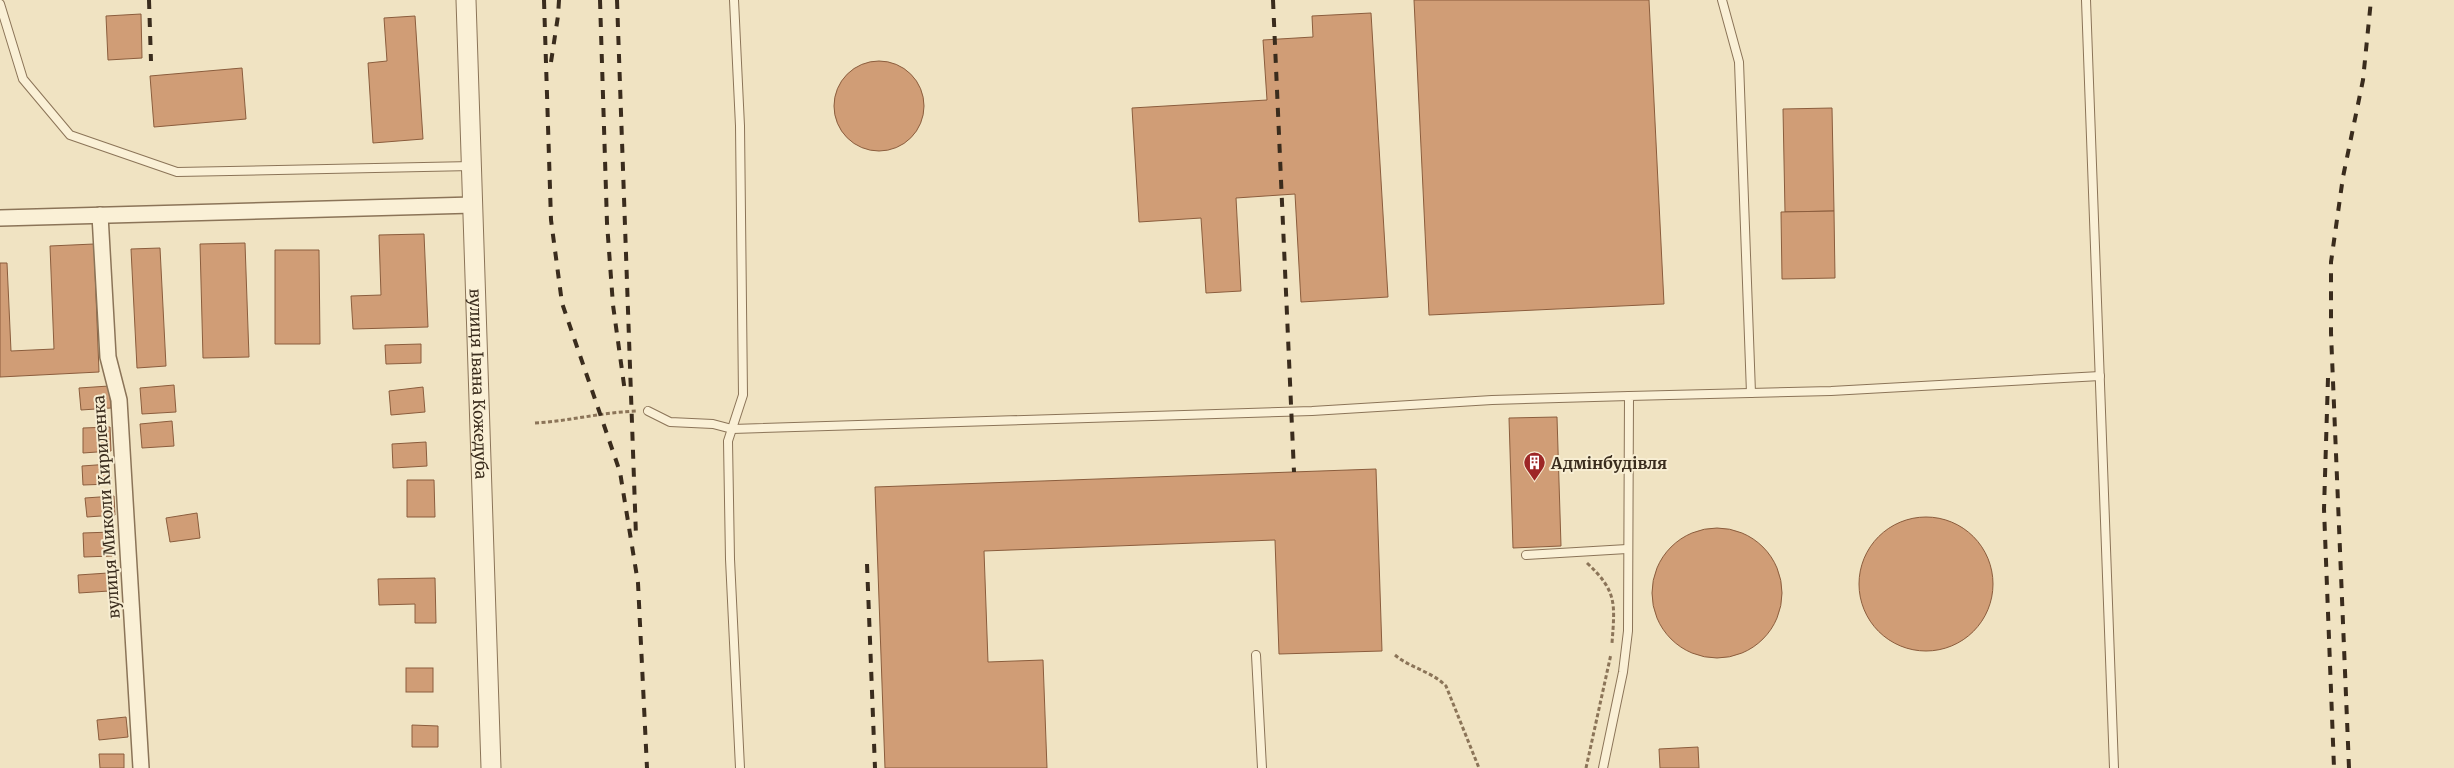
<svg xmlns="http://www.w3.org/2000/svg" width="2454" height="768" viewBox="0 0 2454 768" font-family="Merriweather,serif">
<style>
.building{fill:#d09d76;stroke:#8b5d3d}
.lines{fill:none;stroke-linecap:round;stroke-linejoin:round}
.service-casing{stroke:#8b7458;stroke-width:10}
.minor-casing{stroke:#8b7458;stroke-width:18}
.tertiary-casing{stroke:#8b7458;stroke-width:21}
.path{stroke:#8b7458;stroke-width:3;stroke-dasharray:4 2.5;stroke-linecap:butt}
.service{stroke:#faf0d6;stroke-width:8}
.minor{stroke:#faf0d6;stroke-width:15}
.tertiary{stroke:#faf0d6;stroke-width:19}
.rail{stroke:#3a2c1d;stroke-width:4;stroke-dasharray:9 9;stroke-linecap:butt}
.labels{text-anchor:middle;stroke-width:4;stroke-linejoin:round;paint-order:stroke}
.street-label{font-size:16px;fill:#3a2c1d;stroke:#f7edd2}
.poi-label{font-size:16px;font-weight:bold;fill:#3a2c1d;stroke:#f7edd2;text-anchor:start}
</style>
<rect width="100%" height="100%" fill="#f0e3c2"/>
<!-- building -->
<g class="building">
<polygon points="1414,0 1649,0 1664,304 1429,315"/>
<polygon points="1371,13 1388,297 1301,302 1295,194 1236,198 1241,291 1206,293 1201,218 1139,222 1132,108 1267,100 1263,40 1313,37 1312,16"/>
<polygon points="141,14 142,58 108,60 106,16"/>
<polygon points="415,16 423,139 373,143 368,63 387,61 384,18"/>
<circle cx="879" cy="106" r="45"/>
<polygon points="242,68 246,119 154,127 150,76"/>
<polygon points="1832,108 1834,211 1785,212 1783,109"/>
<polygon points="1834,211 1835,278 1782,279 1781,212"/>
<polygon points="424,234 428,327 353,329 351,296 381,295 379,235"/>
<polygon points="245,243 249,357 203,358 200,244"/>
<polygon points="94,244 99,372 0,377 0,263 7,263 11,351 54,349 50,246"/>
<polygon points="160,248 166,366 137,368 131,249"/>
<polygon points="275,250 319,250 320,344 275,344"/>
<polygon points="421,344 421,363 386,364 385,345"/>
<polygon points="174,385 176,412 142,414 140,388"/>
<polygon points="109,386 111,408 81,410 79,388"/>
<polygon points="423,387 425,412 391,415 389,391"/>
<polygon points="1557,417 1561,546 1513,548 1509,418"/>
<polygon points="172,421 174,446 142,448 140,424"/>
<polygon points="110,427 111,451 83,453 83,428"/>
<polygon points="426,442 427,466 393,468 392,444"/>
<polygon points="110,464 111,484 83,485 82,466"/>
<polygon points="1376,469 1382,651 1279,654 1275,540 984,551 988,662 1043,660 1047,768 885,768 875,487"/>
<polygon points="407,480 434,480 435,517 407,517"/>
<polygon points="114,496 115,515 87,517 85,498"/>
<polygon points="197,513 200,538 170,542 166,518"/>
<circle cx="1926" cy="584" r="67"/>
<circle cx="1717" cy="593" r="65"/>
<polygon points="112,532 112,556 84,557 83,533"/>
<polygon points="108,573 109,591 79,593 78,575"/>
<polygon points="435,578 436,623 415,623 415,604 379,605 378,579"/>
<rect x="406" y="668" width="27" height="24"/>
<polygon points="126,717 128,737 99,740 97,720"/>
<polygon points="412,725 438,726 438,747 412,747"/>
<polygon points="1698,747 1699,768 1660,768 1659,749"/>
<polygon points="99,754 124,754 124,768 100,768"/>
</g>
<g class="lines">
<defs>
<g id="service">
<polyline points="734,0 740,126 743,395 728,441 730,559 740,768"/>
<polyline points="1722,0 1739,62 1751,393"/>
<polyline points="2086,0 2114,768"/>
<polyline points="0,4 23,79 70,135 177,172 472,166"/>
<polyline points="648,411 670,422 713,424 732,429 1312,411 1492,400 1629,396"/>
<polyline points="1526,555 1627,549"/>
<polyline points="1256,655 1262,768"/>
<polyline points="1603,768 1623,672 1628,631 1629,396 1831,391 2100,376"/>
</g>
<g id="minor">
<polyline points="100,215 108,357 119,400 141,768"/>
<polyline points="0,218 473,205"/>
</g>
<g id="tertiary">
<path id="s1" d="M 466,0 L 491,768"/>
</g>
</defs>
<!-- service casing -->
<use href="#service" class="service-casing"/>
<!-- minor casing -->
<use href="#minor" class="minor-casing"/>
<!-- tertiary casing -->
<use href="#tertiary" class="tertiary-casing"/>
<!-- path -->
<g class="path">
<path d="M 535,423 C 570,421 603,412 638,411"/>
<path d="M 1587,563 C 1617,591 1615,603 1612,643"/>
<path d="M 1395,655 C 1410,668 1431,671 1446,686 L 1479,768"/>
<polyline points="1586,768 1611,654"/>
</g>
<!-- service -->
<use href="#service" class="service"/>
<!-- minor -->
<use href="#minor" class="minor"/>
<!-- tertiary -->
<use href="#tertiary" class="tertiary"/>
<!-- rail -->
<g class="rail">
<polyline points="149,0 151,61"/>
<polyline points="544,0 551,220 562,303 620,472 638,583 647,768"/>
<polyline points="600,0 607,223 613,305 625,392"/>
<polyline points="617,0 636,536"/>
<polyline points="1273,0 1294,472"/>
<polyline points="551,62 558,16 559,0"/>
<polyline points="2328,378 2324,509 2334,768"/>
<polyline points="867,564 875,768"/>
<polyline points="2349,768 2331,333 2331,262 2343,177 2363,80 2371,0"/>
</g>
</g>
<!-- icons -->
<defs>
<symbol id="building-pin" viewBox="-11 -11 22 30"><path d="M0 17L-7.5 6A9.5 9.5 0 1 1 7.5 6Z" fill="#9d2626" stroke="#f7edd2"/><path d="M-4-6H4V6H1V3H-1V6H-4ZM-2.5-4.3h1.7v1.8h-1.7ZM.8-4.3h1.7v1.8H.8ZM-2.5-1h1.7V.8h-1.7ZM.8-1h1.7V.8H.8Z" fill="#fff"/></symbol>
</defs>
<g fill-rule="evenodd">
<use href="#building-pin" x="1522" y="450" width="25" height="34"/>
</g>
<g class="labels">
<!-- street labels -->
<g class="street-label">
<text dy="6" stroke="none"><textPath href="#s1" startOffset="384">вулиця Івана Кожедуба</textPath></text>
<text transform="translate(106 507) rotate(-94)" y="6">вулиця Миколи Кириленка</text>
</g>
<!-- poi labels -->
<g class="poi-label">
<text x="1551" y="469">Адмінбудівля</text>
</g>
</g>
</svg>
